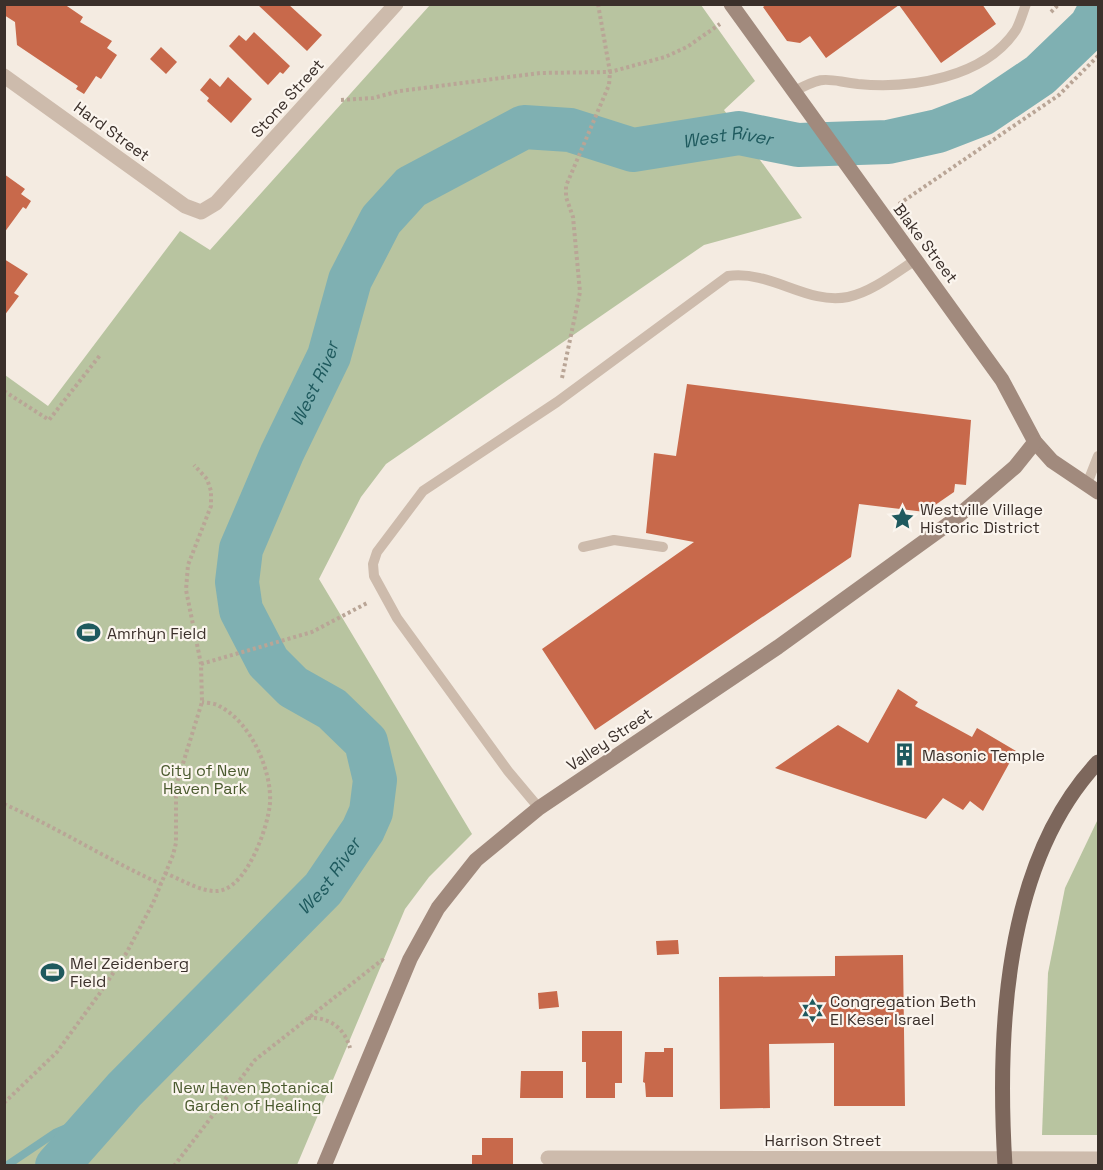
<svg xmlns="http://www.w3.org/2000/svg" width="1103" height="1170" viewBox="0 0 1103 1170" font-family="'Space Grotesk',sans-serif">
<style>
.green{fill:#b8c4a0}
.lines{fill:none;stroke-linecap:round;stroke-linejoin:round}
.stream{stroke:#7fb0b2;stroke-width:8}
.river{stroke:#7fb0b2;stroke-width:44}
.building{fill:#c8694b}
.path{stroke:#b9a596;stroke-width:4;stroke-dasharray:3 3;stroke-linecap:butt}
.lane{stroke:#cdbbac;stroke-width:10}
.street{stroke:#cdbbac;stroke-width:15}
.secondary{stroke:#a18a7d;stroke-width:15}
.primary{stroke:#7d675c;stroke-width:15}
.labels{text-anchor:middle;stroke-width:4.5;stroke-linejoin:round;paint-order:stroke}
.street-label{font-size:16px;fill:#3b302b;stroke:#fbf5ee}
.poi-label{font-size:16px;fill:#3b302b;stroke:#fbf5ee;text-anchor:start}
.park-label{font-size:16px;fill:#4a5a2e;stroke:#fbf5ee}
.water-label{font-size:18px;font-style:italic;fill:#1f5a5e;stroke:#fbf5ee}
</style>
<rect width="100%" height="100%" fill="#f4ebe1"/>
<!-- green -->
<g class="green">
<polygon points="430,5 701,5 755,81 724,110 802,218 704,245 386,464 361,497 319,579 472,834 429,877 405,909 297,1165 5,1165 5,375 48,406 180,231 210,250"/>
<polygon points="1098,819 1098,1135 1042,1135 1048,973 1065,888"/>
</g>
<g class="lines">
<!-- stream -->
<polyline class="stream" points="6,1166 55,1133 104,1112"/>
<!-- river -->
<path class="river" id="s1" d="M 57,1166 L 124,1090 L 323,889 L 363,830 L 371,812 L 375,780 L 366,742 L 332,709 L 293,687 L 268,662 L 241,610 L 237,582 L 241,549 L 282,453 L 329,356 L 350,280 L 381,220 L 411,187 L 524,127 L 570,130 L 633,150 L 739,133 L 798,145 L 888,142 L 938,131 L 982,114 L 1040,75 L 1091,26 L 1098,13"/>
</g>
<!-- building -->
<g class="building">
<polygon points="4,4 64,4 83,17 80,22 112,41 107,48 117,55 101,79 96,76 84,94 76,89 78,86 17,45 15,22 4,15"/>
<polygon points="257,4 288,4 322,35 307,51"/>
<polygon points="767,4 982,4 996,24 941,63 899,5 826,58 810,36 800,43 787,41 763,7"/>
<polygon points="254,32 290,66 283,74 280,72 268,85 229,46 239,35 246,41"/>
<polygon points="161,47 177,62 166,74 150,59"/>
<polygon points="228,77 252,99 231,123 207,101 209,98 200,90 210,78 220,87"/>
<polygon points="4,174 25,189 21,194 31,201 26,209 23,207 4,233"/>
<polygon points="4,259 28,274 14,293 19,296 4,316"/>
<polygon points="687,384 971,420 966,485 955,484 954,492 925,512 859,504 851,557 595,730 542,649 694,542 646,533 654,453 676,456"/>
<polygon points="898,689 918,702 915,706 972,737 977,728 1016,751 983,811 970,801 963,810 943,798 926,819 775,768 838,725 868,743"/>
<polygon points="678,940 679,954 657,955 656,941"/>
<polygon points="903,955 905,1106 834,1106 834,1043 769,1044 770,1108 720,1109 719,977 835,976 835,956"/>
<polygon points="557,991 559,1007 539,1009 538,993"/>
<polygon points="582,1031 622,1031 622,1083 615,1083 615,1098 586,1098 586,1062 582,1062"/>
<polygon points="664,1048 673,1048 673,1097 646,1097 645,1083 643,1082 645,1052 664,1052"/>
<polygon points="521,1071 563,1071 563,1098 520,1098"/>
<polygon points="482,1138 513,1138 513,1166 472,1166 472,1155 482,1155"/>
</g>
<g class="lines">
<!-- path -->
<g class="path">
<polyline points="1051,12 1059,4"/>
<polyline points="341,100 373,98 400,91 540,73 610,72 665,57 687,47 720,24"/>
<polyline points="899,204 1059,95 1098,56"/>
<polyline points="562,378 580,292 573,217 566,197 566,186 609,85 610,72 598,4"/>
<polyline points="4,391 49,420 101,354"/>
<polyline points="201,664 312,632 369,602"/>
<path d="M 4,804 C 58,828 108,860 161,884"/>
<path d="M 165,873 C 180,879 201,892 217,891 C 246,890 268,828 270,803 C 272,770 250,721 219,706 C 215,703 207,703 202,702"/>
<path d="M 308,1018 C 329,1017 344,1027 350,1048"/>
<polyline points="4,1103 57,1052 100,993 127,952 153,903 173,855 176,843 176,786 202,702 201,664 186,590 188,565 211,506 211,491 207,479 194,465"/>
<polyline points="174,1166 255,1060 382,960 385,962"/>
</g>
<!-- lane -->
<g class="lane">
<path d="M 793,92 C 826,74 825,80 858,84 C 911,89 984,78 1016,30 C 1020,23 1023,12 1026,4"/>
<polyline points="1087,484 1098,456"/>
<polyline points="583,547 614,540 663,547"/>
<path d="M 539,808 L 508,771 L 397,618 L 374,576 L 373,564 L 377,552 L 423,491 L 557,402 L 728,276 C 772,270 806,305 848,297 C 872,292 897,272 917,259"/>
</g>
<!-- street -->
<g class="street">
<polyline points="4,76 185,206 201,212 216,203 396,4"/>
<polyline points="548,1158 1098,1159"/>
</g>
<!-- secondary -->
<g class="secondary">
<polyline points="731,4 1002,380 1035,442 1052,461 1098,492"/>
<polyline points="324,1166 410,959 438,908 476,860 539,808 778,647 951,522 1015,467 1035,442"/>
</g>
<!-- primary -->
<path class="primary" d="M 1005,1166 C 997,1035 1003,863 1098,762"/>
</g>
<!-- icons -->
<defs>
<symbol id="sight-bare" viewBox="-9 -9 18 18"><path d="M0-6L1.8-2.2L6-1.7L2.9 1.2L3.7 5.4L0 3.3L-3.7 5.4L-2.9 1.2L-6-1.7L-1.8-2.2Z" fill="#1f5a5e" stroke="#fbf5ee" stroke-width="2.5" paint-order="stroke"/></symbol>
<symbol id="stadium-bare" viewBox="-9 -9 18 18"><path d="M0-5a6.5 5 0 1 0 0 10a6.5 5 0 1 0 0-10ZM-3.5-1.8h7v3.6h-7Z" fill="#1f5a5e" stroke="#fbf5ee" stroke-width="2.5" paint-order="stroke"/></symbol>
<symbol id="building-bare" viewBox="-9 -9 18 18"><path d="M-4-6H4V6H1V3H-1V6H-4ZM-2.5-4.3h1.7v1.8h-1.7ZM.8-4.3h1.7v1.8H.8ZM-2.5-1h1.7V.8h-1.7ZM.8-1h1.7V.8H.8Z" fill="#1f5a5e" stroke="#fbf5ee" stroke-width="2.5" paint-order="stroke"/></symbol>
<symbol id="synagogue-bare" viewBox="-9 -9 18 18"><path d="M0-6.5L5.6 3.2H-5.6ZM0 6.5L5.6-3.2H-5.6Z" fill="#1f5a5e" stroke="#fbf5ee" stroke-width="2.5" paint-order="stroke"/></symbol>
</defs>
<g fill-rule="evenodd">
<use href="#sight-bare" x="886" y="502" width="33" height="33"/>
<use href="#stadium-bare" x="72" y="616" width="33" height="33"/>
<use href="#building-bare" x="888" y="738" width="33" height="33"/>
<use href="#stadium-bare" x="36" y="956" width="33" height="33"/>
<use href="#synagogue-bare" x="796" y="994" width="33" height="33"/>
</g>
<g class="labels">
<!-- street labels -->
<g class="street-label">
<text transform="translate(287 98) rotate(-48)" y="6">Stone Street</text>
<text transform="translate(112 131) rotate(36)" y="6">Hard Street</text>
<text transform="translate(926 243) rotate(53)" y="6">Blake Street</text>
<text transform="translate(609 739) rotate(-34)" y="6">Valley Street</text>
<text x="823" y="1146">Harrison Street</text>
</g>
<!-- poi labels -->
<g class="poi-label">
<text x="920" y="515">Westville Village<tspan x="920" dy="18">Historic District</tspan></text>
<text x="107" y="639">Amrhyn Field</text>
<text x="922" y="761">Masonic Temple</text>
<text x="70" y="969">Mel Zeidenberg<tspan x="70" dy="18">Field</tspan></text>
<text x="830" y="1007">Congregation Beth<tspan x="830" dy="18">El Keser Israel</tspan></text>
</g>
<!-- park labels -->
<g class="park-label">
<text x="205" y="776">City of New<tspan x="205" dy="18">Haven Park</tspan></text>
<text x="253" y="1093">New Haven Botanical<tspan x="253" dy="18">Garden of Healing</tspan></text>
</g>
<!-- water labels -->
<g class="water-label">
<text dy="6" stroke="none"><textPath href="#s1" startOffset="1533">West River</textPath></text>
<text dy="6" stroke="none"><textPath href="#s1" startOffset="975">West River</textPath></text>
<text dy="6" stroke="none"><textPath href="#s1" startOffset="398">West River</textPath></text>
</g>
</g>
<!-- border -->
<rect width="1103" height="1170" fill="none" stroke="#3b302b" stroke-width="12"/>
</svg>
